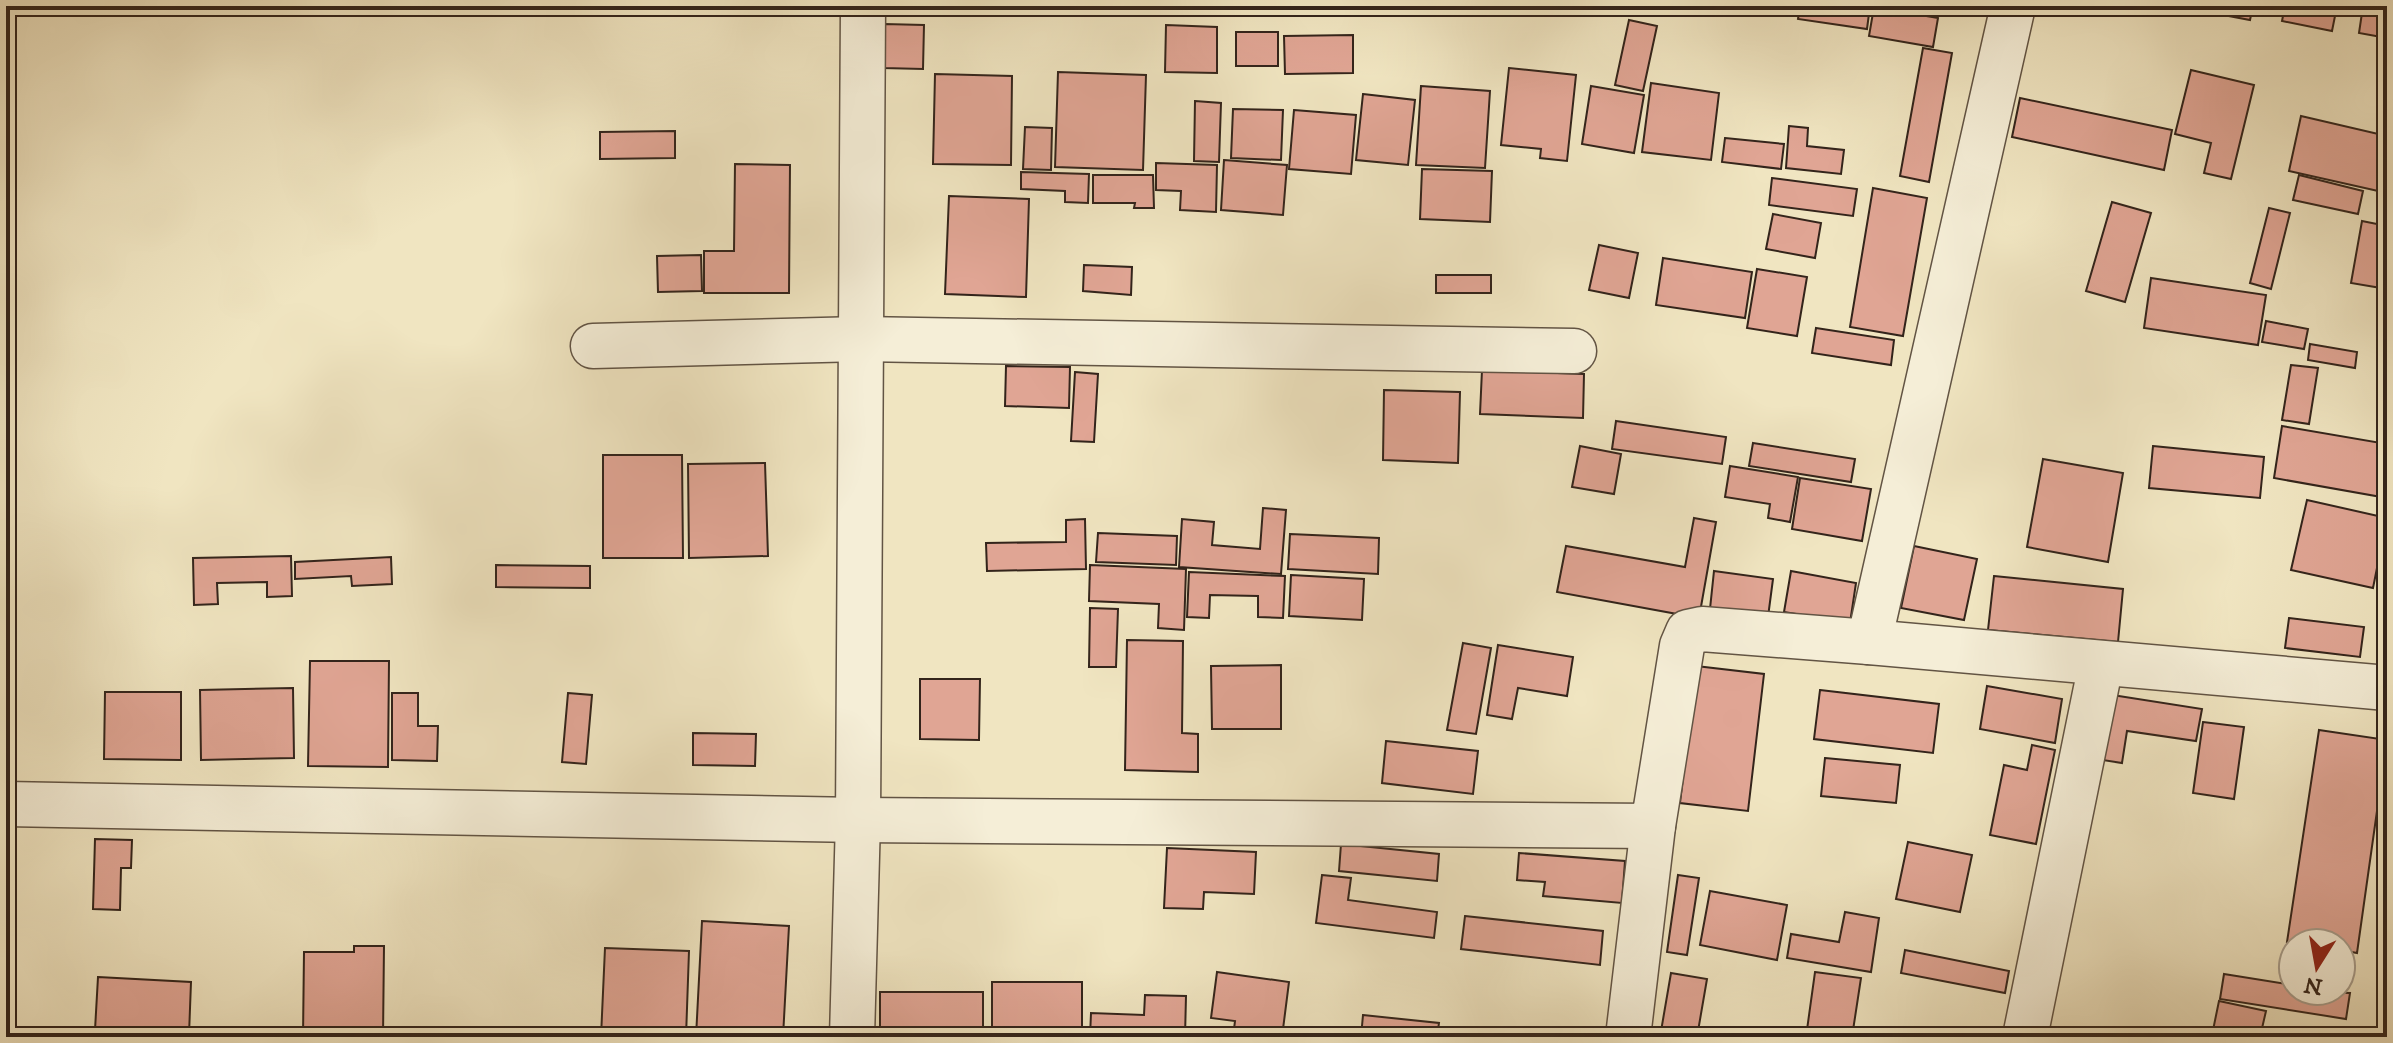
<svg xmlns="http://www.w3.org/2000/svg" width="2393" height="1043" viewBox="0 0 2393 1043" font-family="'IM FELL DW Pica',serif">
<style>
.building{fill:#e0a594;stroke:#33241b;stroke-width:2}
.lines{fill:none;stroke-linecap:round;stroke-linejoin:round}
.minor-casing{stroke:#625444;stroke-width:47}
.minor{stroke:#f5eed7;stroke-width:44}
</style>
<rect width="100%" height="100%" fill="#f0e5c1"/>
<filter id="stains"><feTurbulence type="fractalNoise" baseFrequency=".0025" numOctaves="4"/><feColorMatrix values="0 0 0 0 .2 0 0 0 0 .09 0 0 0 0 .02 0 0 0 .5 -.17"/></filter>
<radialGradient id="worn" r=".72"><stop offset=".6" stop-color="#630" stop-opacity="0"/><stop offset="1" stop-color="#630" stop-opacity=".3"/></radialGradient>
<!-- building -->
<g class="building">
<polygon points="1800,6 1870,6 1867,29 1798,19"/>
<polygon points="2203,6 2253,6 2250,20 2202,11"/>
<polygon points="2285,6 2337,6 2332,31 2282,21"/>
<polygon points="2363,6 2387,6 2387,38 2359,33"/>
<polygon points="1874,7 1938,18 1933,47 1869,36"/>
<polygon points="1629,20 1657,26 1643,91 1615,85"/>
<polygon points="884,24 924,25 923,69 883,68"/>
<polygon points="1166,25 1217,27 1217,73 1165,72"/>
<rect x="1236" y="32" width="42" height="34"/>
<polygon points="1353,35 1353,73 1285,74 1284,36"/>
<polygon points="1923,48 1952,53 1929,182 1900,176"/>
<polygon points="1509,68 1576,75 1567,161 1540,158 1541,149 1501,145"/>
<polygon points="2191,70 2254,85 2231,179 2204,173 2211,143 2175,134"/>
<polygon points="1058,72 1146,75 1143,170 1055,167"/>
<polygon points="935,74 1012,76 1011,165 933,164"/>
<polygon points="1651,83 1719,93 1711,160 1642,152"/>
<polygon points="1421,86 1490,91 1485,168 1416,165"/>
<polygon points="1591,86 1644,95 1634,153 1582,144"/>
<polygon points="1363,94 1415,100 1408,165 1356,160"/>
<polygon points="2020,98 2172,130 2164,170 2012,137"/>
<polygon points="1195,101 1221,103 1219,162 1194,161"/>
<polygon points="1233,109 1283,110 1281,160 1231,158"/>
<polygon points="1294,110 1356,115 1351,174 1289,169"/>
<polygon points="2301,116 2387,136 2387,193 2289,171"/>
<polygon points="1789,126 1808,128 1807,146 1844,150 1841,174 1786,168"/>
<polygon points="1025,127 1052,128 1051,170 1023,169"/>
<polygon points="675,131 675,158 600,159 600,132"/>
<polygon points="1725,138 1784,144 1781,169 1722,162"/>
<polygon points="1224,160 1287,165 1283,215 1221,210"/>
<polygon points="1156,163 1217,165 1216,212 1180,210 1181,191 1156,190"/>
<polygon points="735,164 790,165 789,293 704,293 704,251 734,251"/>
<polygon points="1422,169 1492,171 1490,222 1420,219"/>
<polygon points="1021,172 1089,174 1088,203 1065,202 1065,191 1021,189"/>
<polygon points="1093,175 1153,175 1154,208 1134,208 1135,203 1093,203"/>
<polygon points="2299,175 2363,191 2358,214 2293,200"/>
<polygon points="1772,178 1857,189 1853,216 1769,205"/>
<polygon points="1873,188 1927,198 1903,336 1850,327"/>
<polygon points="949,196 1029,199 1026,297 945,294"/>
<polygon points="2112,202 2151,213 2125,302 2086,291"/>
<polygon points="2269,208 2290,213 2271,289 2250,283"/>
<polygon points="1773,214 1821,223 1815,258 1766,249"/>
<polygon points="2362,221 2387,226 2387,289 2351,283"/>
<polygon points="1599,245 1638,253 1629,298 1589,290"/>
<polygon points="701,255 702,291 658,292 657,256"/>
<polygon points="1663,258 1752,272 1745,318 1656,305"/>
<polygon points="1084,265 1132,267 1131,295 1083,291"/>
<polygon points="1757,269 1807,277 1797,336 1747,328"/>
<rect x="1436" y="275" width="55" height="18"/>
<polygon points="2151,278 2266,295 2258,345 2144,328"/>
<polygon points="2266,321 2308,329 2304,349 2262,342"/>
<polygon points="1816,328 1894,340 1891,365 1812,353"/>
<polygon points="2310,344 2357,352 2355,368 2308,360"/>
<polygon points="2291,365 2318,368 2309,424 2282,420"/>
<polygon points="1006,366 1070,367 1069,408 1005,406"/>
<polygon points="1482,370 1584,374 1583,418 1480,414"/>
<polygon points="1075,372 1098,374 1094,442 1071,441"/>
<polygon points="1384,390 1460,392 1458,463 1383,460"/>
<polygon points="1616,421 1726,437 1722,464 1612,449"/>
<polygon points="2282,426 2387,444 2387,498 2274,478"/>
<polygon points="1753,443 1855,459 1851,482 1749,466"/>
<polygon points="1580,446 1621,454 1614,494 1572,487"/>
<polygon points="2153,446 2264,457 2260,498 2149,488"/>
<polygon points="603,455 682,455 683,558 603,558"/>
<polygon points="2043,459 2123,473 2108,562 2027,547"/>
<polygon points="765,463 768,556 689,558 688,464"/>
<polygon points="1730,466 1798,477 1790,522 1768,518 1770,504 1725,497"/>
<polygon points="1800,478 1871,489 1862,541 1792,529"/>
<polygon points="2307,500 2387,518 2373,588 2291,570"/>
<polygon points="1263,508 1286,510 1281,574 1179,567 1182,519 1214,522 1212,545 1260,549"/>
<polygon points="1694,518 1716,522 1699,618 1557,592 1566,546 1685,567"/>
<polygon points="1085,519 1086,569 987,571 986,543 1066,542 1066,520"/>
<polygon points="1098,533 1177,536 1176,565 1096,562"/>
<polygon points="1290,534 1379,538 1378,574 1288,569"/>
<polygon points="1914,546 1977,559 1964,620 1901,608"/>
<polygon points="291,556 292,596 267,597 267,582 217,583 218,604 194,605 193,558"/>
<polygon points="391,557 392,584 352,586 351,576 295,579 295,562"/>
<polygon points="496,565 590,566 590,588 496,587"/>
<polygon points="1090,565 1186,569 1184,630 1158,628 1159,604 1089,601"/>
<polygon points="1714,571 1773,579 1768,617 1710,609"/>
<polygon points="1791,571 1856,583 1850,623 1784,612"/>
<polygon points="1189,572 1285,576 1283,618 1258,617 1258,596 1210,595 1209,618 1187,617"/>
<polygon points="1291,575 1364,579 1362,620 1289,616"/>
<polygon points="1994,576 2123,589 2118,642 1988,630"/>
<polygon points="1090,608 1118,609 1116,667 1089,667"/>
<polygon points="2289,618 2364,627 2360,657 2285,648"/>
<polygon points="1127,640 1183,641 1182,733 1198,734 1198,772 1125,770"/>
<polygon points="1463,643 1491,648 1476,734 1447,730"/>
<polygon points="1498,645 1573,657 1567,696 1518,688 1512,719 1487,715"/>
<polygon points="310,661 389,661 388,767 308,766"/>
<polygon points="1281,665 1281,729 1212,729 1211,666"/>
<polygon points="1696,666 1764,674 1748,811 1680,803"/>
<polygon points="920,679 980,679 979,740 920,739"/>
<polygon points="1987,686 2062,699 2055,743 1980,729"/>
<polygon points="293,688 294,758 201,760 200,690"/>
<polygon points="1820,690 1939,704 1933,753 1814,739"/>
<polygon points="105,692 181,692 181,760 104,759"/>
<polygon points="392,693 418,693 418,726 438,726 437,761 392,760"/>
<polygon points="568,693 592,695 586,764 562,762"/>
<polygon points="2106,694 2202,709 2196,741 2127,731 2122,763 2096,759"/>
<polygon points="2203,722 2244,727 2234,799 2193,793"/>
<polygon points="2319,730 2387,740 2357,953 2341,950 2341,943 2287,942"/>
<polygon points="693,733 756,734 755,766 693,765"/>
<polygon points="1386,741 1478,751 1473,794 1382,783"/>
<polygon points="2032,745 2055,750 2036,844 1990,835 2004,765 2027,770"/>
<polygon points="1825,758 1900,765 1896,803 1821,796"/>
<polygon points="95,839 132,840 131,868 121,868 120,910 93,909"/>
<polygon points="1908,842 1972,855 1960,912 1896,899"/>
<polygon points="1341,844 1439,854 1437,881 1339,871"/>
<polygon points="1167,848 1256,852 1254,894 1204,892 1203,909 1164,908"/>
<polygon points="1519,853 1625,861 1622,903 1543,896 1545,882 1517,880"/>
<polygon points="1322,875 1351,878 1348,900 1437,912 1434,938 1316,923"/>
<polygon points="1678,875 1699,878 1687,955 1667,952"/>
<polygon points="1710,891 1787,905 1777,960 1700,945"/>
<polygon points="1845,912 1879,918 1871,972 1787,958 1791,934 1839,942"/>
<polygon points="1465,916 1603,931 1600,965 1461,949"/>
<polygon points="702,921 789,926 783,1037 696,1037"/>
<polygon points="354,946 384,946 383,1037 303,1037 304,952 354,952"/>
<polygon points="605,948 689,951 686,1037 601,1037"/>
<polygon points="1905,950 2009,971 2005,993 1901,973"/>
<polygon points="1217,972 1289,982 1282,1037 1233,1037 1235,1021 1211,1018"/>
<polygon points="1815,972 1861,978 1852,1037 1806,1037"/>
<polygon points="1671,973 1707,979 1697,1037 1660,1037"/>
<polygon points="2224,974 2293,985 2293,991 2350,993 2346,1019 2220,999"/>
<polygon points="98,977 191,982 189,1035 95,1030"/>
<rect x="992" y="982" width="90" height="55"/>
<rect x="880" y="992" width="103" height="45"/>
<polygon points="1145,995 1186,996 1185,1037 1090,1037 1091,1013 1144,1015"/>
<polygon points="2219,1001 2266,1011 2260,1037 2212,1035"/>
<polygon points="1363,1015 1439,1023 1437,1037 1361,1037"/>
</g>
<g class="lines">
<defs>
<g id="minor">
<polyline points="593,346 861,339 1574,351"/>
<polyline points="1869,642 2013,6"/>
<polyline points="6,804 858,820 1653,826 1682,646 1688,632 1702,629 1869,642 2387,688"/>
<polyline points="852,1037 858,820 863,6"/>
<polyline points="1628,1037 1653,826"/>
<polyline points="2025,1037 2101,664"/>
</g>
</defs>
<!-- minor casing -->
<use href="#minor" class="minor-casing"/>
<!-- minor -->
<use href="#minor" class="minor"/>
</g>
<!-- margin -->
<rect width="2393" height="1043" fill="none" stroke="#f0e5c1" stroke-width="32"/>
<rect x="8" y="8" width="2377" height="1027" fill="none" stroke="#33241b" stroke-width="4"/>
<rect x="16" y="16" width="2361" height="1011" fill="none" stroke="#33241b" stroke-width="2"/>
<!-- north arrow -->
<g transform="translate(2317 967) rotate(191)"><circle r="38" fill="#f5eed7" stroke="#a79d8c" stroke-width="2"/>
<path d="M0-6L14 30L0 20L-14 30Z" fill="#8f2418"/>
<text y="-12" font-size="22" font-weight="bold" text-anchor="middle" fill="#33241b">N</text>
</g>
<rect width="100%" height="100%" filter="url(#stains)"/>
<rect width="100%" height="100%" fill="url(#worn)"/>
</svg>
